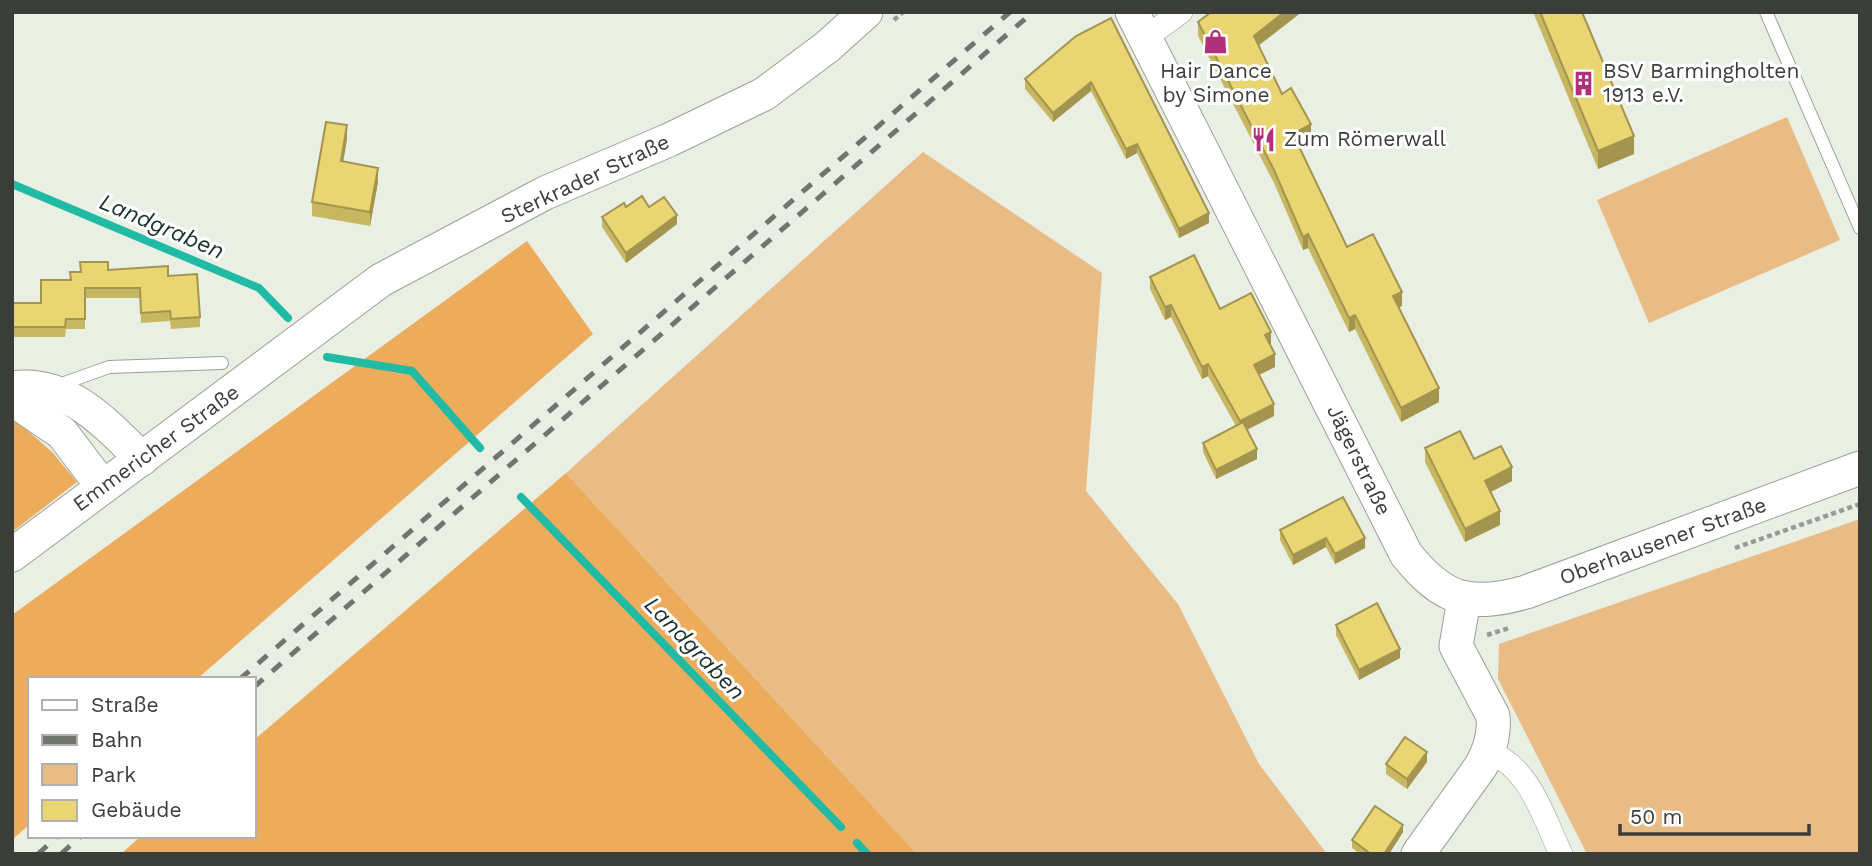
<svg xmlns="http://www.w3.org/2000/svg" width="1872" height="866" viewBox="0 0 1872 866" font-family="'Work Sans',sans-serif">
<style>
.green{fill:#e9bb85}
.forest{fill:#ecac5b}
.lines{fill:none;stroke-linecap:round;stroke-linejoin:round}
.stream{stroke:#20baa5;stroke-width:8}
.lane-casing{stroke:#9ca095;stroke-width:14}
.street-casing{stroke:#9ca095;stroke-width:24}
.secondary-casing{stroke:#9ca095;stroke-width:35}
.path{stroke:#979b92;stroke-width:4.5;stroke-dasharray:5 3.5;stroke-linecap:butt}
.lane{stroke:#fff;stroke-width:12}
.street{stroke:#fff;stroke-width:23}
.secondary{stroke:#fff;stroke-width:33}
.rail{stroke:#72756e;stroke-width:5;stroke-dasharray:12 12;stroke-linecap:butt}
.wall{fill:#c8b761}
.shaded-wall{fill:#a3954f}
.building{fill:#e9d571;stroke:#a3954f;stroke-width:2}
.labels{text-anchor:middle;stroke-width:6;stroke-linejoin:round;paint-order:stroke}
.poi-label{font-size:21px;fill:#3b3d38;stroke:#fff;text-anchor:start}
.street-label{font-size:21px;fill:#3b3d38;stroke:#fff}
.water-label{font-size:23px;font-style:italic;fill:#1a322d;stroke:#fff}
</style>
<rect width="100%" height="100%" fill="#eaefe3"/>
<!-- green -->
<g class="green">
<polygon points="1787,117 1840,240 1649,323 1597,200"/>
<polygon points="923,152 1102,273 1086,491 1178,604 1259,764 1327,854 917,854 566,473"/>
<polygon points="1860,519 1860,854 1587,854 1498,679 1499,644"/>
</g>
<!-- forest -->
<g class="forest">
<polygon points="527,241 593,334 197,679 30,679 30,824 12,840 12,615"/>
<polygon points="12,417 52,452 77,482 12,532"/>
<polygon points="566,473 917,854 121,854 141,836 254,836 254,740"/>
</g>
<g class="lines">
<!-- stream -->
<g class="stream">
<polyline points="12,184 259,288 288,318"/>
<polyline points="327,357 412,371 480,448"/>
<polyline points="521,497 841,827"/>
<polyline points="857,843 867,854"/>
</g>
<defs>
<g id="lane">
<polyline points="1766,12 1860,228"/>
<polyline points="56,386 109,367 222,363"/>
</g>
<g id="street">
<polyline points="1145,38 1181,12"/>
<path d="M 1489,752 C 1530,768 1543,816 1561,854"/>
</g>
<g id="secondary">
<path d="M 1132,12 L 1406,554 C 1442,600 1470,608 1526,592 L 1860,468"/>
<path d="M 12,388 C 68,380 106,424 142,459"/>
<polyline points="12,399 62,433 103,487"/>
<polyline points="12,555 381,280 545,193 669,140 764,94 827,47 866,12"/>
<path d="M 1418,854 L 1481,766 C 1490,750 1495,734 1493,716 L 1456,646 L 1464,600"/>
</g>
</defs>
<!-- lane casing -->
<use href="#lane" class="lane-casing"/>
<!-- street casing -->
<use href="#street" class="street-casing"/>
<!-- secondary casing -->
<use href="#secondary" class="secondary-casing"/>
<!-- path -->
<g class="path">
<polyline points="894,20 903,12"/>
<polyline points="1735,548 1860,504"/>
<polyline points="1487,635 1509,628"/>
</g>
<!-- lane -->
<use href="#lane" class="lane"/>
<!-- street -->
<use href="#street" class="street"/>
<!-- secondary -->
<use href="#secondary" class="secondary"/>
<!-- rail -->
<g class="rail">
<polyline points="240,679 1010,12"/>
<polyline points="254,687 1033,12"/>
<polyline points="38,854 58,836"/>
<polyline points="61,854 81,836"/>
</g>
</g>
<!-- wall -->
<g class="wall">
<polygon points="1533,12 1582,12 1634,154 1598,169"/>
<polygon points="1198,22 1259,46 1282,94 1311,137 1298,145 1347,247 1402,306 1398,307 1439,402 1401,422 1355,329 1349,332 1308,248 1303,250 1274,183 1198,36"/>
<polygon points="1076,36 1209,223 1179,238 1137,153 1126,159 1091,91 1053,122 1025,89 1025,79"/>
<polygon points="347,139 343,161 378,182 370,226 312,216 312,202"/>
<polygon points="626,207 649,207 677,224 626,263 602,227 602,217"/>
<polygon points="108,270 168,276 200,317 200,327 171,329 170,321 141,323 140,298 85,298 85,329 66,329 65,337 12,337 12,303 41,303 71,280"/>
<polygon points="1150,277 1220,309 1271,344 1270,345 1275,367 1259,375 1274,416 1247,430 1257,459 1216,479 1203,452 1203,443 1236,426 1208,376 1202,379 1171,317 1165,320 1150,289"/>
<polygon points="1425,448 1474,459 1512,481 1490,492 1500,525 1465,542 1425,462"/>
<polygon points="1343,497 1365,548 1335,564 1326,547 1293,565 1280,540 1280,530"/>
<polygon points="1336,625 1400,658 1359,680 1336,635"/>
<polygon points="1427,762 1407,789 1386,774 1386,764"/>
<polygon points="1403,832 1389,854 1360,854 1352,848 1352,840"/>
</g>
<!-- shaded-wall -->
<g class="shaded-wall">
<polygon points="1284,12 1302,12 1254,49 1254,36"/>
<polygon points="1091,82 1091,91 1053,122 1053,113"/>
<polygon points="1311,124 1311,137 1293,147 1293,134"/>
<polygon points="347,125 347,139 341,175 341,161"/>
<polygon points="1634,136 1634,154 1598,169 1598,151"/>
<polygon points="1137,144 1137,153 1126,159 1126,149"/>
<polygon points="378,168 378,182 370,226 370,212"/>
<polygon points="1209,213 1209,223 1179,238 1179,229"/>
<polygon points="677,215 677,224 626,263 626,253"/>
<polygon points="1308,234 1308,248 1303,250 1303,237"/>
<polygon points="1402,292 1402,306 1393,310 1393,296"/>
<polygon points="1171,305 1171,317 1165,320 1165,307"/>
<polygon points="1355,315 1355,329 1349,332 1349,318"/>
<polygon points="1271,332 1271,344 1265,347 1265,335"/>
<polygon points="1275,354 1275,367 1254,377 1254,365"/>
<polygon points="1208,364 1208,376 1202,379 1202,367"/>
<polygon points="1439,388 1439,402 1401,422 1401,408"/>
<polygon points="1274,404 1274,416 1240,433 1240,421"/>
<polygon points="1257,449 1257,459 1216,479 1216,470"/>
<polygon points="1512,467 1512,481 1485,495 1485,481"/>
<polygon points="1500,511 1500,525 1465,542 1465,529"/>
<polygon points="1326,538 1326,547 1293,565 1293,555"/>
<polygon points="1365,538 1365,548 1335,564 1335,554"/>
<polygon points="1400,649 1400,658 1359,680 1359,670"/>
<polygon points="1427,752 1427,762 1407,789 1407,779"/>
<polygon points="1403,825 1403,832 1389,854 1384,854"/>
</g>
<!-- building -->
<g class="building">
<polygon points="1211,12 1284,12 1254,36 1282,94 1291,88 1311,124 1293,134 1347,247 1373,234 1402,292 1393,296 1439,388 1401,408 1355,315 1349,318 1308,234 1303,237 1274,170 1198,22"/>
<polygon points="1540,12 1582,12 1634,136 1598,151"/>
<polygon points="1111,18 1209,213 1179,229 1137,144 1126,149 1091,82 1053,113 1025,79 1076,36"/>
<polygon points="326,122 347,125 341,161 378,168 370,212 312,202"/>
<polygon points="642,196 649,207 664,197 677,215 626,253 602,217 624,203 626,207"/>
<polygon points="1194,255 1220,309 1251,293 1271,332 1265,335 1275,354 1254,365 1274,404 1240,421 1208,364 1202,367 1171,305 1165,307 1150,277"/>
<polygon points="80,262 108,262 108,270 168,266 168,276 197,274 200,317 171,319 170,311 141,313 140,288 85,288 85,319 66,319 65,327 12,327 12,303 41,303 41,280 71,280 70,272 81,272"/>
<polygon points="1243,422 1257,449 1216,470 1203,443"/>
<polygon points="1460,431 1474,459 1501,446 1512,467 1485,481 1500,511 1465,529 1425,448"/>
<polygon points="1343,497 1365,538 1335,554 1326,538 1293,555 1280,530"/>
<polygon points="1377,603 1400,649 1359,670 1336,625"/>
<polygon points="1405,737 1427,752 1407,779 1386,764"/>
<polygon points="1375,806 1403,825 1384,854 1371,854 1352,840"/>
</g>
<!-- icons -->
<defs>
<symbol id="shop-bare" viewBox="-9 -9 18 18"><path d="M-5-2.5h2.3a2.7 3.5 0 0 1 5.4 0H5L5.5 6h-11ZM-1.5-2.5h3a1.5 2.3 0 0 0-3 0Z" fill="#b0307c" stroke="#fff" stroke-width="2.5" paint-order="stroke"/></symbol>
<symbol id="building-bare" viewBox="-9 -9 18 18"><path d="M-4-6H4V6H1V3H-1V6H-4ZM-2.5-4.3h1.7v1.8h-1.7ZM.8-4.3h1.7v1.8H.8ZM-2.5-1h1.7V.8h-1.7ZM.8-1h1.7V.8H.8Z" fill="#b0307c" stroke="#fff" stroke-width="2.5" paint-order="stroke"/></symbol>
<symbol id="restaurant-bare" viewBox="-9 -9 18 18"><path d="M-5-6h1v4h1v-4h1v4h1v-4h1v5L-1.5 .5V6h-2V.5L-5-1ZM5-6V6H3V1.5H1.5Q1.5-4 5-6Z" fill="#b0307c" stroke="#fff" stroke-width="2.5" paint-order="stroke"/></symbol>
</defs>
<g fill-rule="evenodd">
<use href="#shop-bare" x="1198" y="24" width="35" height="35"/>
<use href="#building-bare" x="1566" y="66" width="35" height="35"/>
<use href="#restaurant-bare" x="1246" y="122" width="35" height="35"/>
</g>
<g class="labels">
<!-- poi labels -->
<g class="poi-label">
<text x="1216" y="78" text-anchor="middle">Hair Dance<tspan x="1216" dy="24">by Simone</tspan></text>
<text x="1603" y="78">BSV Barmingholten<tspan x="1603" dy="24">1913 e.V.</tspan></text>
<text x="1284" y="146">Zum Römerwall</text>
</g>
<!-- street labels -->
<g class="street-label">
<text transform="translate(585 179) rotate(-25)" y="7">Sterkrader Straße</text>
<text transform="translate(156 448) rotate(-36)" y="7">Emmericher Straße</text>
<text transform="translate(1359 460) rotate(64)" y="7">Jägerstraße</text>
<text transform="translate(1663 541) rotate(-20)" y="7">Oberhausener Straße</text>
</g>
<!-- water labels -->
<g class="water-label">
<text transform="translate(162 226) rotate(23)" y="8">Landgraben</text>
<text transform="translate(695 648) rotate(46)" y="8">Landgraben</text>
</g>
</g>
<!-- border -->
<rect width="1872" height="866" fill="none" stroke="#3b3d38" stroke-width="28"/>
<!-- legend -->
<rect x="28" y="677" width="228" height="161" fill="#ffffff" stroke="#b1b1af" stroke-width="2"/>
<rect x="42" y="700" width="35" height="10" fill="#ffffff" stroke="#b1b1af" stroke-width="2"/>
<text x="91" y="712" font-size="21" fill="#3b3d38">Straße</text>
<rect x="42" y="735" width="35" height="10" fill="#72756e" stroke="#b1b1af" stroke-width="2"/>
<text x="91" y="747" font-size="21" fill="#3b3d38">Bahn</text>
<rect x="42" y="764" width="35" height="21" fill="#e9bb85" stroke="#b1b1af" stroke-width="2"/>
<text x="91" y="782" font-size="21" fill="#3b3d38">Park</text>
<rect x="42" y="800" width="35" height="21" fill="#e9d571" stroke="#b1b1af" stroke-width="2"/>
<text x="91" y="817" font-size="21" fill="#3b3d38">Gebäude</text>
<!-- scale -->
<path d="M1620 824v10h189v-10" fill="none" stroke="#3b3d38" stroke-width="3.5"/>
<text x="1630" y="824" font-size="21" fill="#3b3d38" stroke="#ffffff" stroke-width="5" paint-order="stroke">50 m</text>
</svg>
